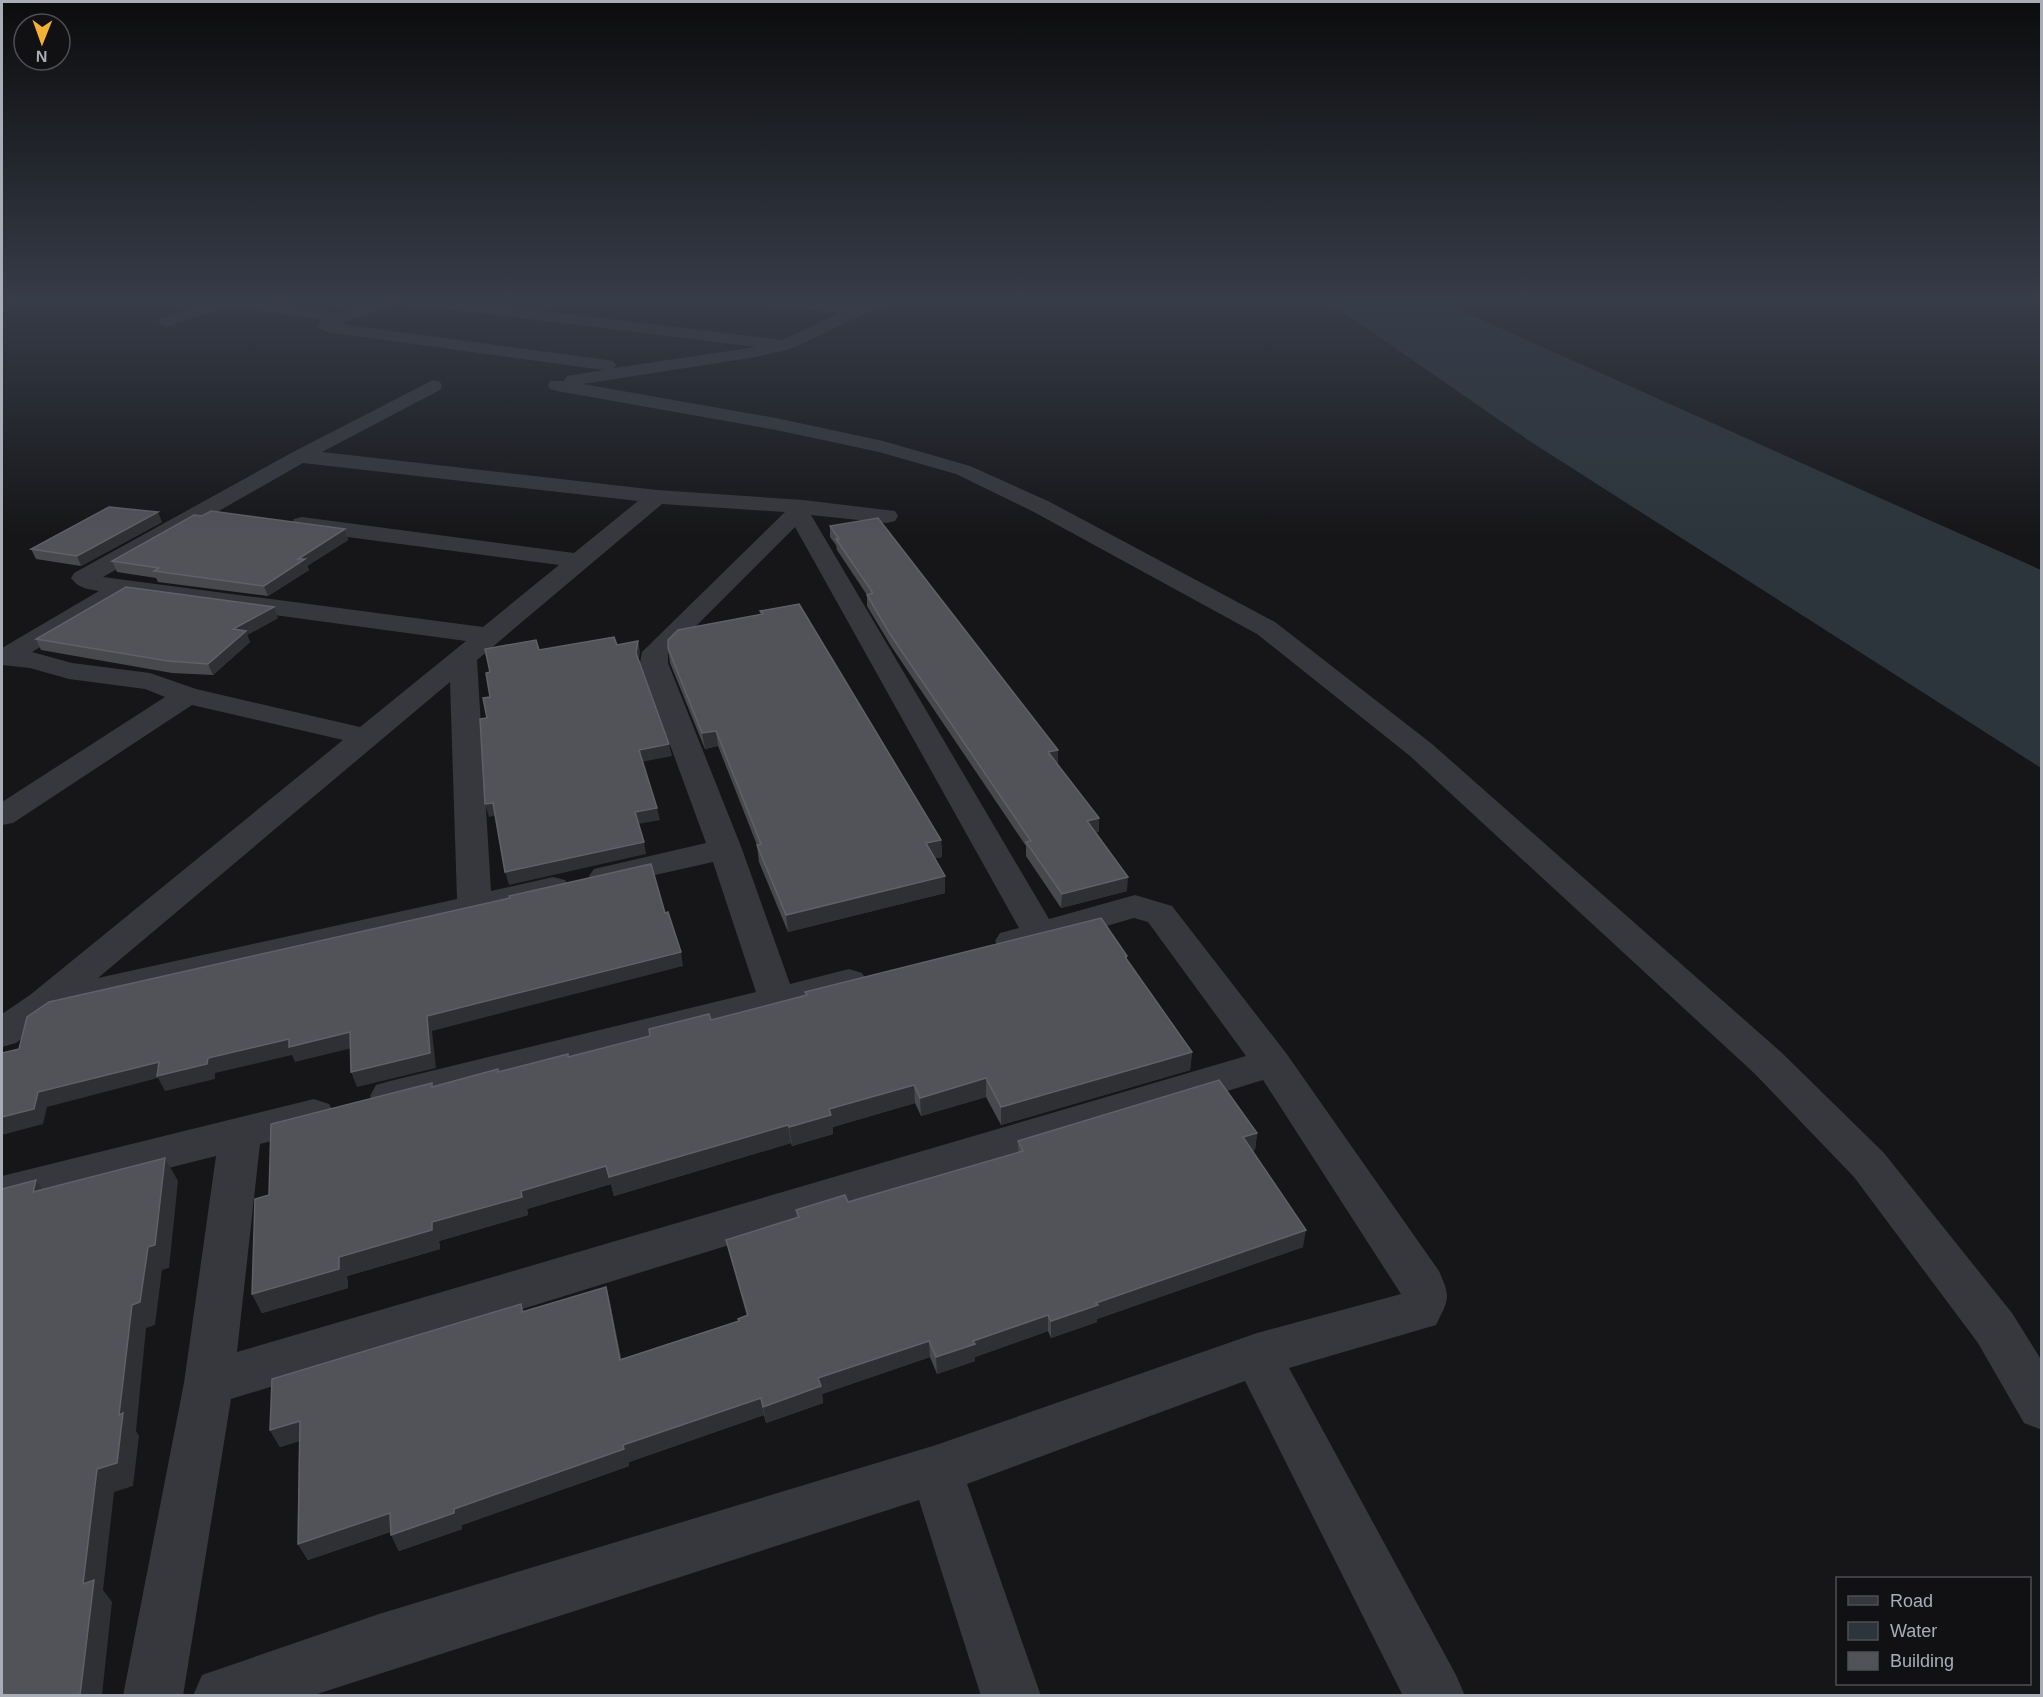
<svg xmlns="http://www.w3.org/2000/svg" width="2043" height="1697" viewBox="0 0 2043 1697" font-family="Helvetica,sans-serif">
<style>
.water{fill:#2c353c}
.lines{fill:none;stroke-linecap:round;stroke-linejoin:round}
.street{fill:#37383d;fill-rule:evenodd}
.wall{fill:#47494d}
.shaded-wall{fill:#2f3033}
.building{fill:#525359;stroke:#5f6168;stroke-width:1.5}
</style>
<rect width="100%" height="100%" fill="#161618"/>
<!-- water -->
<polygon class="water" points="1324,299 1435,299 2041,570 2041,768 1528,440"/>
<g class="lines">
<!-- street -->
<g class="street">
<path d="M 210,299 L 246,299 L 338,313 L 377,299 L 443,299 L 782,340 L 840,313 L 763,304 L 757,302 L 755,299 L 799,299 L 857,306 L 873,299 L 893,299 L 891,302 L 790,349 L 756,357 L 583,384 L 776,418 L 883,441 L 970,466 L 1048,501 L 1275,622 L 1432,744 L 1782,1053 L 1884,1153 L 2012,1313 L 2042,1361 L 2042,1430 L 2024,1423 L 1978,1343 L 1854,1177 L 1754,1073 L 1410,756 L 1257,634 L 1032,511 L 956,474 L 879,452 L 776,430 L 557,391 L 550,389 L 548,385 L 550,381 L 564,381 L 567,376 L 604,370 L 326,332 L 318,327 L 322,320 L 229,306 L 166,327 L 158,322 L 160,319 L 212,301 ZM 398,300 L 406,304 L 756,347 L 614,368 L 616,365 L 613,361 L 607,360 L 340,324 L 397,302 Z"/>
<path d="M 433,380 L 440,382 L 442,386 L 440,390 L 322,452 L 657,490 L 803,500 L 895,511 L 898,516 L 895,521 L 887,523 L 811,515 L 1049,919 L 1135,895 L 1172,906 L 1286,1053 L 1439,1271 C 1451,1298 1449,1299 1436,1325 L 1289,1368 L 1456,1675 L 1465,1696 L 1403,1696 L 1245,1381 L 967,1484 L 1041,1696 L 981,1696 L 919,1500 L 311,1696 L 193,1696 L 202,1675 L 379,1614 L 936,1445 L 1257,1333 L 1401,1294 L 1263,1080 L 231,1399 L 183,1696 L 123,1696 L 184,1383 L 216,1156 L 2,1210 L 2,1176 L 314,1099 L 329,1104 L 335,1115 L 329,1126 L 260,1144 L 237,1352 L 1246,1056 L 1148,922 L 1134,918 L 1013,953 L 1000,949 L 995,941 L 1000,933 L 1019,928 L 795,527 L 668,654 L 668,663 L 742,849 L 790,984 L 849,969 L 862,973 L 868,982 L 862,991 L 390,1111 L 376,1107 L 370,1096 L 376,1085 L 390,1081 L 756,992 L 713,862 L 606,886 L 594,883 L 589,876 L 594,869 L 706,843 L 640,663 L 642,652 L 785,512 L 662,504 L 477,660 L 491,891 L 553,877 L 565,880 L 570,888 L 565,896 L 56,1014 L 16,1043 L 2,1047 L 2,1014 L 30,995 L 343,740 L 192,705 L 13,823 L 2,825 L 2,802 L 165,697 L 145,689 L 69,679 L 30,668 L 2,665 L 2,648 L 99,591 C 87,589 78,588 71,578 L 74,573 L 293,452 ZM 303,463 L 638,501 L 574,553 L 302,517 L 294,519 L 291,524 L 294,529 L 302,531 L 559,565 L 483,627 L 103,577 ZM 128,595 L 466,641 L 360,727 L 196,689 L 150,673 L 72,663 L 32,652 ZM 450,682 L 457,899 L 98,978 Z"/>
</g>
</g>
<!-- wall -->
<g class="wall">
<polygon points="162,522 81,566 36,559 31,549"/>
<polygon points="830,526 1058,750 1058,763 1057,763 1099,832 1095,832 1127,891 1061,908 1026,856 1026,846 891,646 867,606 867,595 837,550 836,545 830,537"/>
<polygon points="345,529 348,540 307,566 309,570 268,596 158,582 156,578 117,572 112,561"/>
<polygon points="760,611 941,840 942,857 935,858 945,893 788,932 759,862 757,845 718,746 705,749 670,663 668,648 761,615"/>
<polygon points="278,618 247,635 250,642 213,675 172,673 41,650 36,639"/>
<polygon points="1127,956 1127,959 1192,1052 1190,1070 1001,1125 986,1097 921,1116 915,1103 833,1127 833,1134 792,1146 791,1143 614,1196 611,1184 527,1209 528,1215 439,1241 440,1249 347,1276 348,1288 262,1313 252,1294 269,1195 433,1087 568,1057 806,995 805,992"/>
<polygon points="1257,1133 1255,1150 1252,1151 1303,1247 1097,1319 1097,1322 1051,1338 1048,1331 975,1357 975,1361 937,1374 930,1357 822,1394 823,1403 766,1423 764,1415 629,1462 629,1466 462,1525 462,1529 399,1551 390,1532 308,1560 298,1544 299,1441 280,1447 270,1430 521,1304 524,1312 606,1287 610,1303 621,1359 738,1321 747,1316 730,1256 726,1240 797,1218 796,1210 848,1202 1018,1152 1018,1141"/>
</g>
<!-- shaded-wall -->
<g class="shaded-wall">
<polygon points="158,512 162,522 81,566 77,556"/>
<polygon points="345,529 348,540 307,566 309,570 268,596 264,586 298,559"/>
<polygon points="274,607 278,618 247,635 250,642 213,675 208,664 233,629"/>
<polygon points="638,641 640,652 638,664 636,653"/>
<polygon points="716,731 718,746 705,749 702,733"/>
<polygon points="669,744 672,756 641,762 639,750"/>
<polygon points="1058,750 1058,763 1048,765 1048,752"/>
<polygon points="493,803 497,815 489,817 485,804"/>
<polygon points="657,808 660,820 638,824 635,812"/>
<polygon points="1099,818 1099,832 1087,835 1087,821"/>
<polygon points="941,840 942,857 927,860 926,843"/>
<polygon points="644,842 646,854 509,885 505,872"/>
<polygon points="945,876 945,893 788,932 786,915"/>
<polygon points="1128,877 1127,891 1061,908 1062,894"/>
<polygon points="681,952 683,966 432,1031 436,1068 357,1087 351,1072 427,1016"/>
<polygon points="350,1032 356,1047 295,1062 292,1055 215,1073 215,1079 165,1091 158,1078 47,1107 43,1124 2,1135 2,1117 38,1092 159,1062 208,1058 289,1039"/>
<polygon points="1192,1052 1190,1070 1001,1125 1001,1107"/>
<polygon points="986,1078 986,1097 921,1116 920,1098"/>
<polygon points="914,1085 915,1103 833,1127 833,1134 792,1146 789,1127 829,1109"/>
<polygon points="788,1125 791,1143 614,1196 611,1184 527,1209 528,1215 439,1241 440,1249 347,1276 348,1288 262,1313 252,1294 339,1257 432,1222 521,1191 606,1166"/>
<polygon points="1257,1133 1255,1150 1241,1154 1243,1137"/>
<polygon points="165,1158 178,1181 169,1268 162,1270 155,1325 146,1328 136,1431 139,1436 133,1486 114,1492 103,1590 112,1602 102,1695 80,1695 83,1584 97,1469 119,1415 132,1305 148,1247"/>
<polygon points="36,1180 51,1203 33,1192"/>
<polygon points="1306,1230 1303,1247 1097,1319 1097,1322 1051,1338 1051,1321 1096,1303"/>
<polygon points="606,1287 610,1303 625,1376 620,1360"/>
<polygon points="1048,1315 1048,1331 975,1357 975,1361 937,1374 936,1357 973,1341"/>
<polygon points="929,1341 930,1357 822,1394 823,1403 766,1423 763,1407 818,1378"/>
<polygon points="761,1398 764,1415 629,1462 629,1466 462,1525 462,1529 399,1551 391,1535 454,1509 623,1445"/>
<polygon points="300,1421 309,1438 280,1447 270,1430"/>
<polygon points="390,1513 398,1529 308,1560 298,1544"/>
</g>
<!-- building -->
<g class="building">
<polygon points="109,507 158,512 77,556 31,549"/>
<polygon points="211,511 345,529 298,559 305,559 264,586 154,571 159,568 112,561 194,515 202,516"/>
<polygon points="878,518 1058,750 1048,752 1099,818 1087,821 1128,877 1062,894 1026,842 1031,841 890,634 867,595 873,593 836,539 839,539 830,526"/>
<polygon points="126,587 274,607 233,629 246,631 208,664 168,661 36,639"/>
<polygon points="799,604 941,840 926,843 945,876 786,915 757,845 761,844 716,731 702,733 668,648 668,640 678,630 763,614 760,611"/>
<polygon points="614,637 617,645 638,641 636,653 669,744 639,750 657,808 635,812 644,842 505,872 493,803 485,804 480,719 487,718 483,698 490,697 486,673 490,672 485,649 536,640 539,650"/>
<polygon points="651,864 665,913 668,912 681,952 427,1016 430,1053 351,1072 350,1032 289,1047 289,1039 208,1058 207,1064 157,1076 159,1062 38,1092 34,1109 2,1117 2,1053 19,1049 27,1017 49,1002 510,898 509,896"/>
<polygon points="1101,918 1127,956 1125,957 1192,1052 1001,1107 986,1078 920,1098 914,1085 829,1109 831,1115 789,1127 788,1125 609,1177 606,1166 521,1191 522,1197 432,1222 432,1230 339,1257 339,1269 252,1294 255,1199 269,1195 271,1124 432,1083 432,1087 498,1069 498,1072 568,1054 568,1057 650,1036 649,1029 709,1014 711,1020 807,995 805,992"/>
<polygon points="1219,1080 1257,1133 1243,1137 1306,1230 1096,1303 1098,1305 1051,1321 1048,1315 973,1341 975,1344 936,1357 929,1341 818,1378 821,1386 763,1407 761,1398 623,1445 624,1449 454,1509 454,1513 391,1535 390,1513 298,1544 300,1421 270,1430 272,1379 521,1304 522,1312 606,1287 620,1360 739,1321 738,1319 748,1315 726,1240 799,1217 796,1210 845,1195 848,1202 1023,1151 1018,1141"/>
<polygon points="165,1158 155,1245 148,1247 140,1302 132,1305 119,1415 123,1413 117,1463 97,1469 83,1584 94,1580 80,1695 2,1695 2,1189 36,1180 33,1192"/>
</g>
<!-- sky -->
<linearGradient id="sky" x2="0" y2="1"><stop stop-color="#0c0c0d"/><stop offset="0.56" stop-color="#363c48"/><stop offset="1" stop-color="#363c48" stop-opacity="0"/></linearGradient>
<rect width="2043" height="536" fill="url(#sky)"/>
<!-- border -->
<rect width="2043" height="1697" fill="none" stroke="#a8adb8" stroke-width="6"/>
<!-- legend -->
<rect x="1836" y="1577" width="195" height="108" fill="#111113" stroke="#4d4f55" stroke-width="1.5"/>
<rect x="1848" y="1596" width="30" height="9" fill="#37383d" stroke="#4d4f55" stroke-width="1.5"/>
<text x="1890" y="1607" font-size="18" fill="#a8adb8">Road</text>
<rect x="1848" y="1622" width="30" height="18" fill="#2c353c" stroke="#4d4f55" stroke-width="1.5"/>
<text x="1890" y="1637" font-size="18" fill="#a8adb8">Water</text>
<rect x="1848" y="1652" width="30" height="18" fill="#525359" stroke="#4d4f55" stroke-width="1.5"/>
<text x="1890" y="1667" font-size="18" fill="#a8adb8">Building</text>
<!-- north arrow -->
<g transform="translate(42 42) rotate(181)"><circle r="28" fill="#111113" stroke="#4d4f55" stroke-width="1.5"/>
<path d="M0-4.5L10 22L0 15L-10 22Z" fill="#f2b134"/>
<text y="-9" font-size="16" font-weight="bold" text-anchor="middle" fill="#a8adb8">N</text>
</g>
</svg>
